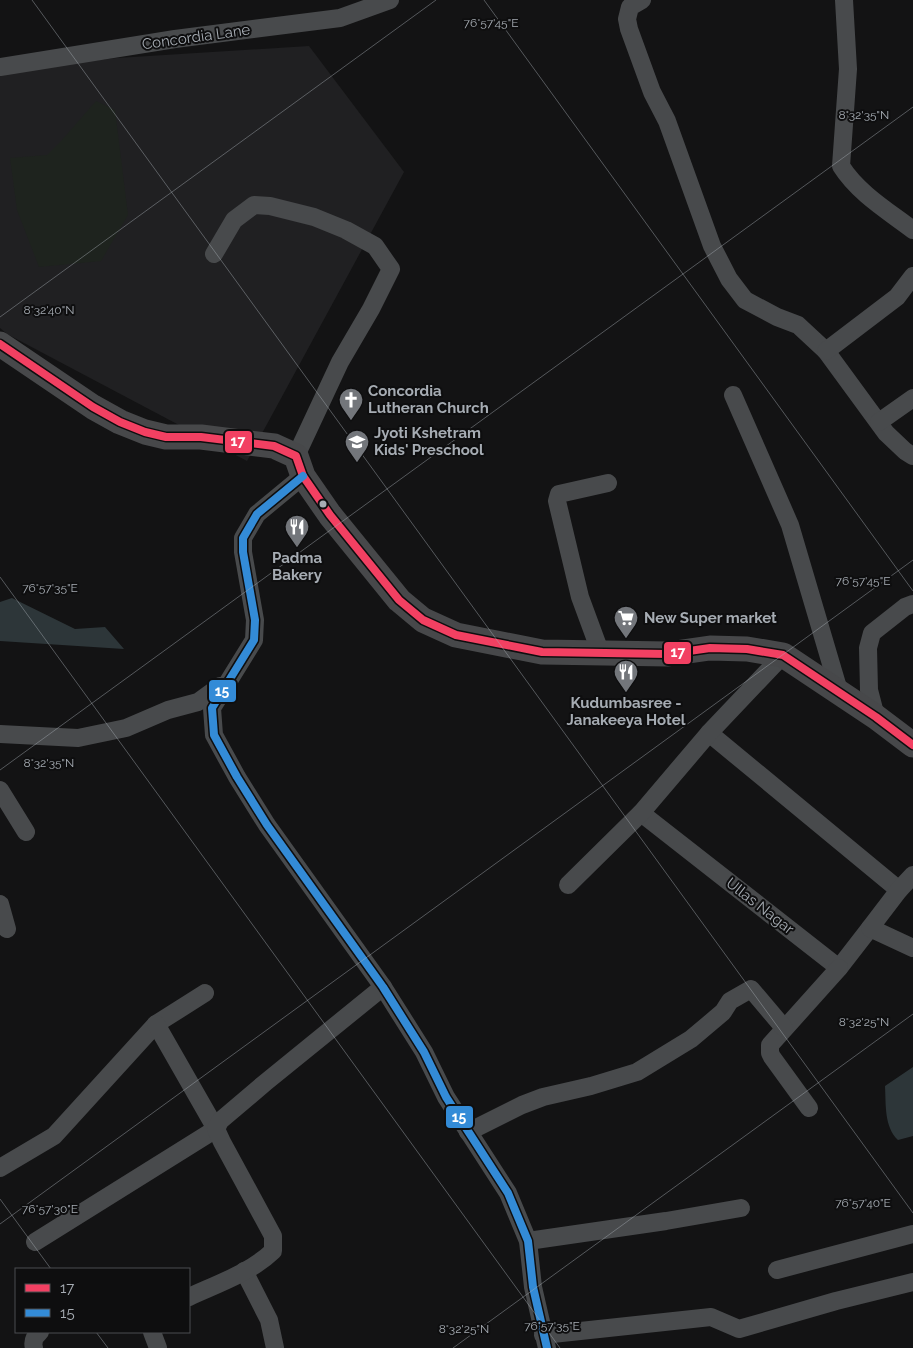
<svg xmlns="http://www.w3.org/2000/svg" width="913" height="1348" viewBox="0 0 913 1348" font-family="Raleway,sans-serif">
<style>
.built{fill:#202022}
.green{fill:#1e231e}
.water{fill:#2d3639}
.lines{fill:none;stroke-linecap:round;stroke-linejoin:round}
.street{stroke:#484a4c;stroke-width:18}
.secondary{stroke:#47484a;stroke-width:25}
.bus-1-casing{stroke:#0e0e0f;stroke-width:11}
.bus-2-casing{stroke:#0e0e0f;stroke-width:11}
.bus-1{stroke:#f24062;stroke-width:8}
.bus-2{stroke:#338bd7;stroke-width:8}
.ticks{fill:none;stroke:#a6acb3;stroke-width:1;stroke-opacity:0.45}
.bus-dot{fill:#a6acb3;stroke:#0e0e0f;stroke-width:2}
.labels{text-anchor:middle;stroke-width:4;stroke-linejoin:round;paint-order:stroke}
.street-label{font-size:15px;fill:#a6acb3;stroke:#0e0e0f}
.poi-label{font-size:15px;font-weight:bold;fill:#a6acb3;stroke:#0e0e0f;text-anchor:start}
.ticks-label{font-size:12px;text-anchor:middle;fill:#a6acb3;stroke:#0e0e0f;stroke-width:4;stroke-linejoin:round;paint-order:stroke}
.line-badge{stroke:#0e0e0f;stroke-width:2}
.badge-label{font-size:14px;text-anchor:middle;font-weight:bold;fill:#fff}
</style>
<rect width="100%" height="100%" fill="#131314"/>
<!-- built -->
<polygon class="built" points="309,46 404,172 247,461 7,334 0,328 0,71 117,58"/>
<!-- green -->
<polygon class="green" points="96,101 115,110 128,215 101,261 39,267 17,210 10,158 47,155 62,140"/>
<!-- water -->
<g class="water">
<polygon points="12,598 75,629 105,627 124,649 0,641 0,602"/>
<path d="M 913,1067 L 913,1136 L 898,1140 C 884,1127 886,1104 885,1086 Z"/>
</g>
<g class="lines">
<!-- street -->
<g class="street">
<polyline points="642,0 630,7 627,19 629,29 652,92 667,121 712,246 729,279 745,300 777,317 798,325 826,351 886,433 905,451 913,456"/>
<path d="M 844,0 L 848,69 L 841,166 C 858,193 888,211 913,230"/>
<polyline points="0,67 175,39 340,18 390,0"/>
<polyline points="214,254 234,220 254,205 270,206 314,217 346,230 375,246 391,269 371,309 340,362 296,456"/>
<polyline points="826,351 897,297 913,276"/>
<polyline points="733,395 790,525 839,691"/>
<polyline points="879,422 913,398"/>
<polyline points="303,476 257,514 243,538 243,552 255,620 254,640 212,708 214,735 237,777 267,825 383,987 424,1052 446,1097 508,1193 528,1241 533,1287 547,1348"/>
<polyline points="601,654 580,597 557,501 559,494 608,483"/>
<polyline points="876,717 869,690 868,648 872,633 905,607 913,604"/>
<polyline points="709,733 899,890"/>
<polyline points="0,734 78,738 126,728 168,710 198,702 220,686"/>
<polyline points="0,790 26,832"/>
<polyline points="641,813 839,968 870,928"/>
<polyline points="913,875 899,890 870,928 913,948"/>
<polyline points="568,885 641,813 709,733 783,655"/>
<polyline points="0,904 7,929"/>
<polyline points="809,1108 772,1057 770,1053 770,1045 839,968"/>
<polyline points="468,1132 522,1105 543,1097 591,1086 637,1072 691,1039 723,1012 730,1001 751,989 784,1028"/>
<polyline points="0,1168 54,1136 156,1024 205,993"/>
<polyline points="528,1241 666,1221 741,1208"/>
<polyline points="35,1242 216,1129 156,1024"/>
<polyline points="777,1270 913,1234"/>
<polyline points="244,1271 269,1320 275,1348"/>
<path d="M 189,1297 C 217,1284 250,1273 273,1251 L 273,1236 L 222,1142 L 216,1129 L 220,1121 L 266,1082 L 383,987"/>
<polyline points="152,1332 158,1348"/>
<polyline points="543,1335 711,1317 739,1329 836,1301 913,1282"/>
<path d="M 34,1348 C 32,1341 35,1336 40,1332"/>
</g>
<!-- secondary -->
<polyline class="secondary" points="0,344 93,407 120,422 145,432 166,437 201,437 274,446 296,456 303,476 330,515 399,600 423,620 456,635 542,652 668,654 710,648 747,649 783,655 876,717 913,745"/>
<defs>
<polyline id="bus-1" points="0,344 93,407 120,422 145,432 166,437 201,437 274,446 296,456 303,476 330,515 399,600 423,620 456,635 542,652 668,654 710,648 747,649 783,655 876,717 913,745"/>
<polyline id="bus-2" points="303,476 257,514 243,538 243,552 255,620 254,640 212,708 214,735 237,777 267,825 383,987 424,1052 446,1097 508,1193 528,1241 533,1287 547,1348"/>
</defs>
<!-- bus-1 casing -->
<use href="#bus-1" class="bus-1-casing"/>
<!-- bus-2 casing -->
<use href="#bus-2" class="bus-2-casing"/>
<!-- bus-1 -->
<use href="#bus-1" class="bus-1"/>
<!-- bus-2 -->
<use href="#bus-2" class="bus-2"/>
</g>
<!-- ticks -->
<path class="ticks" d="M 32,0 L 913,1213M 484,0 L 913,591M 0,317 L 436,0M 0,577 L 560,1348M 0,770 L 913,107M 0,1199 L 51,1269M 0,1224 L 913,560M 96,1332 L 108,1348M 453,1348 L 913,1014"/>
<!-- icons -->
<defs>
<symbol id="church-pin" viewBox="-11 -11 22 30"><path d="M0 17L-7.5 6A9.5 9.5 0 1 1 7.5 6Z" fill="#73767b" stroke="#0e0e0f"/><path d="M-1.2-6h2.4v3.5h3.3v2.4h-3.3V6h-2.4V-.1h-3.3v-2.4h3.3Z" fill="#fff"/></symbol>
<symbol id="school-pin" viewBox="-11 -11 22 30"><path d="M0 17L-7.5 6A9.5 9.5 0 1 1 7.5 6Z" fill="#73767b" stroke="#0e0e0f"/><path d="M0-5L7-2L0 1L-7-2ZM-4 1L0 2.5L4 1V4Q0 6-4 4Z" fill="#fff"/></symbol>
<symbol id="restaurant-pin" viewBox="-11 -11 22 30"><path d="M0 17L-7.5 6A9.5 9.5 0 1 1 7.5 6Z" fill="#73767b" stroke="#0e0e0f"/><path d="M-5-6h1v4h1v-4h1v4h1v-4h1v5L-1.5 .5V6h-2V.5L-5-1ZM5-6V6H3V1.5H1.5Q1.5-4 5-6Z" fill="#fff"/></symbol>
<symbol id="supermarket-pin" viewBox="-11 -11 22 30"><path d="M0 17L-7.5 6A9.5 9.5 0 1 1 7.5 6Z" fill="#73767b" stroke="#0e0e0f"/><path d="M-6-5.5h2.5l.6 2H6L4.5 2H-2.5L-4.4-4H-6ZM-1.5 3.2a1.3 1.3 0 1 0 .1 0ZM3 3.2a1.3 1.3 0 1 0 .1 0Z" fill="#fff"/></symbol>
</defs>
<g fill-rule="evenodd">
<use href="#church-pin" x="337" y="386" width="28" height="38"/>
<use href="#school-pin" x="343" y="428" width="28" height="38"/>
<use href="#restaurant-pin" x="283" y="513" width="28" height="38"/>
<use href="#supermarket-pin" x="612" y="604" width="28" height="38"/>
<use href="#restaurant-pin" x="612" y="658" width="28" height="38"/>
</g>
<!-- markers -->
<circle class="bus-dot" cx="323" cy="504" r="4.5"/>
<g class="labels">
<!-- street labels -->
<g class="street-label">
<text transform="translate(196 37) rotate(-8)" y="5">Concordia Lane</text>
<text transform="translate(760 906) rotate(38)" y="5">Ullas Nagar</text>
</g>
<!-- poi labels -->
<g class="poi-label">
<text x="368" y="396">Concordia<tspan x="368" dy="17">Lutheran Church</tspan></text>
<text x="374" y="438">Jyoti Kshetram<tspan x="374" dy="17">Kids' Preschool</tspan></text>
<text x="297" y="563" text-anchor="middle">Padma<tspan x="297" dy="17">Bakery</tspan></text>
<text x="644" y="623">New Super market</text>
<text x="626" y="708" text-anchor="middle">Kudumbasree -<tspan x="626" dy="17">Janakeeya Hotel</tspan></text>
</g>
</g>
<g class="ticks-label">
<text x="491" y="27">76°57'45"E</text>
<text x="864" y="119">8°32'35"N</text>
<text x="49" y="314">8°32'40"N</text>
<text x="863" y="585">76°57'45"E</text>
<text x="50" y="592">76°57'35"E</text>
<text x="49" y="767">8°32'35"N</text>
<text x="864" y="1026">8°32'25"N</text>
<text x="863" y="1207">76°57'40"E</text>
<text x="50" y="1213">76°57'30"E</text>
<text x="552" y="1330">76°57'35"E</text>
<text x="464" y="1333">8°32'25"N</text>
</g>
<g class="line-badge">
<rect x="224" y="430" width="29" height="24" rx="5" fill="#f24062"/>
<rect x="663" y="641" width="29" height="24" rx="5" fill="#f24062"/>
<rect x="208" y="679" width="29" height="24" rx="5" fill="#338bd7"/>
<rect x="445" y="1105" width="29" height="24" rx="5" fill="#338bd7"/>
</g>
<g class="badge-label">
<text x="238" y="446">17</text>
<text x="678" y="657">17</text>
<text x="222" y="696">15</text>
<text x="459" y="1122">15</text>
</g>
<!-- legend -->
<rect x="15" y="1268" width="175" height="65" fill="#0e0e0f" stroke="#4b4d51"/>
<rect x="25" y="1284" width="25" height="8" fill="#f24062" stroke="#4b4d51"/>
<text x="60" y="1293" font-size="15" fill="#a6acb3">17</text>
<rect x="25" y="1309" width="25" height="8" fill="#338bd7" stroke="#4b4d51"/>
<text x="60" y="1318" font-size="15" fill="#a6acb3">15</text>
</svg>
